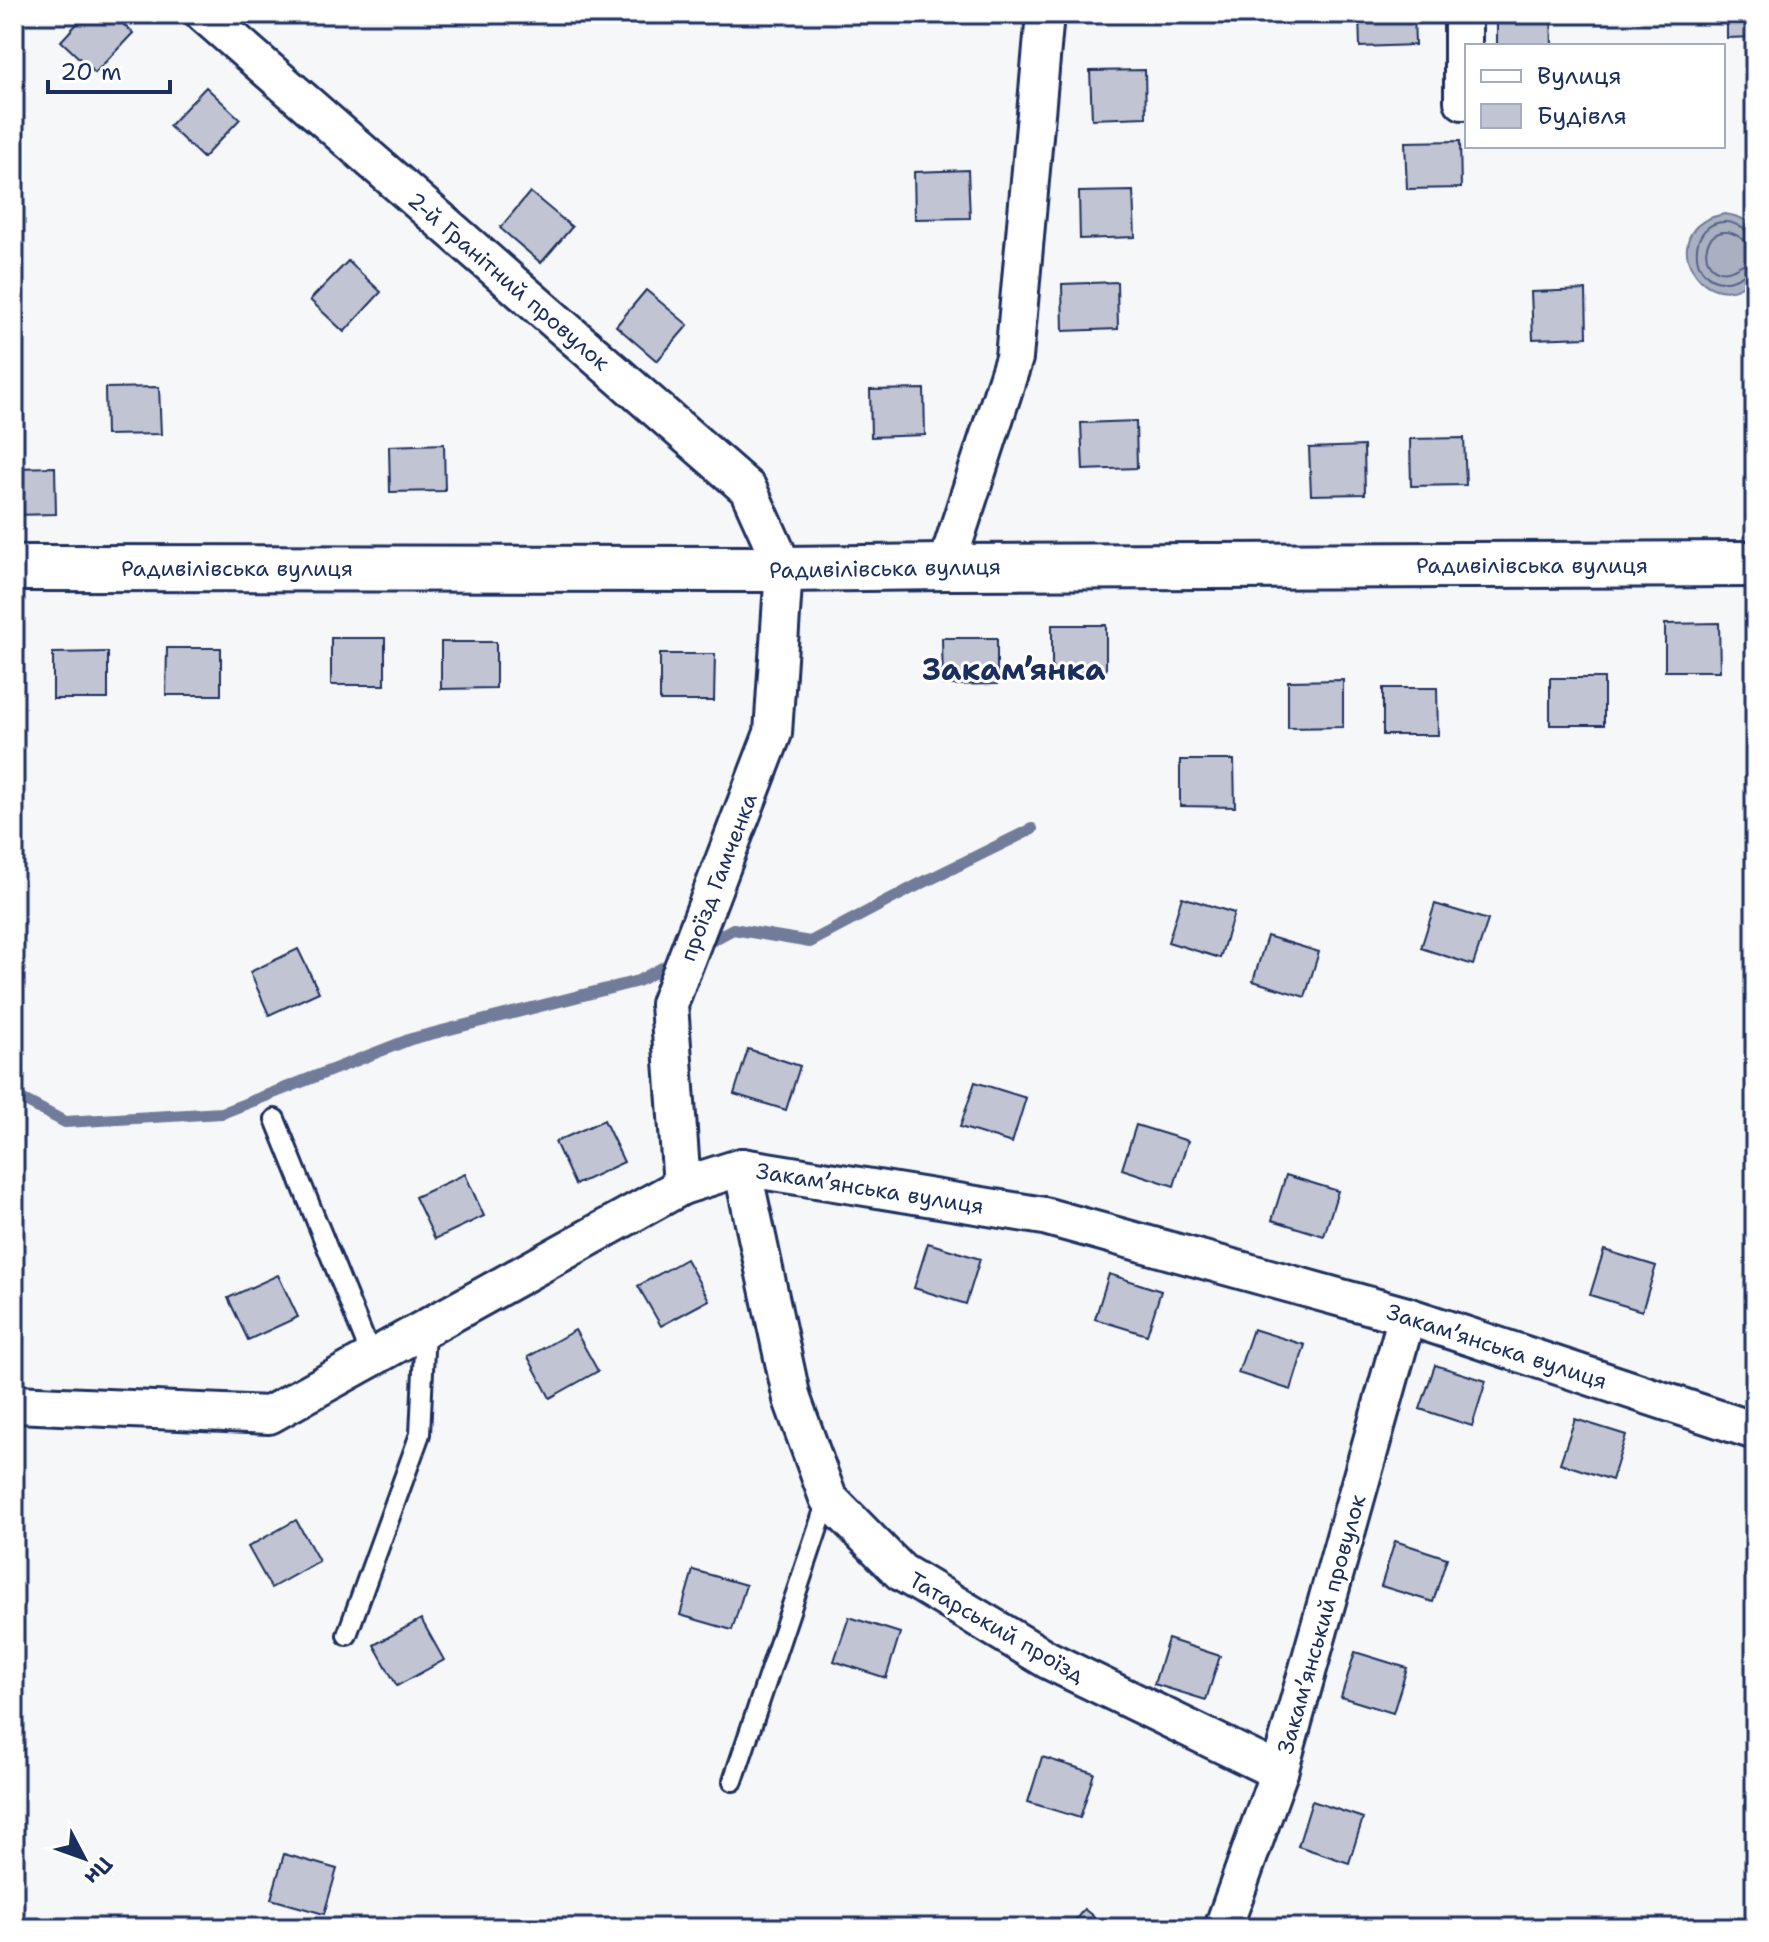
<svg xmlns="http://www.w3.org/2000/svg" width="1769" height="1942" viewBox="0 0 1769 1942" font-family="'Shantell Sans',sans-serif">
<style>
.water{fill:#a9b0c1;stroke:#707c99;stroke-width:2}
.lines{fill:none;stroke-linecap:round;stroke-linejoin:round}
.shore{stroke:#546386;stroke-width:2}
.stream{stroke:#707c99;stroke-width:12}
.building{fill:#c0c4d3;stroke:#1b2f5e;stroke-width:2}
.service-casing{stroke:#1b2f5e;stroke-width:24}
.minor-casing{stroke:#1b2f5e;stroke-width:42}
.tertiary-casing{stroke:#1b2f5e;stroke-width:50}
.service{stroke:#fff;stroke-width:18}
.minor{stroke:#fff;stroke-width:36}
.tertiary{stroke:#fff;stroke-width:44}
.labels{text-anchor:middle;stroke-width:6;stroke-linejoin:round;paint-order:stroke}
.street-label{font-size:22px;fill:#1b2f5e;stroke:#fff}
.district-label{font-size:30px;font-weight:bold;fill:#1b2f5e;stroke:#fff}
</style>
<rect width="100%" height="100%" fill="#f6f7f9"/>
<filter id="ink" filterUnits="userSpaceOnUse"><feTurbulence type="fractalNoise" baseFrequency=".0125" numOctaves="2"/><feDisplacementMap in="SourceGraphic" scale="16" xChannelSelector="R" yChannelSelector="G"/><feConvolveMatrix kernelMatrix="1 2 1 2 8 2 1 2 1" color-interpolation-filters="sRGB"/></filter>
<g filter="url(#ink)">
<!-- water -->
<path class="water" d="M 1725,214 C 1738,216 1746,219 1755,229 L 1755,274 C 1711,330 1644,228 1725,214 Z"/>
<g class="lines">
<!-- shore -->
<g class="shore">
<path d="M 1755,233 C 1744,232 1738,222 1726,222 C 1687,221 1687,283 1726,281 C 1738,281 1744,271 1755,270"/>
<path d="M 1755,243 C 1742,243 1738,232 1726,232 C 1704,231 1698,265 1720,271 C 1733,274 1742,261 1755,260"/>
</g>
<!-- stream -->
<g class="stream">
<polyline points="700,947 733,929 810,942 914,887 1032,829"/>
<polyline points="14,1095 65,1122 222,1113 411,1039 638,981 677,960"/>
</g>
</g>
<!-- building -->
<g class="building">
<polygon points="86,14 112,14 133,33 95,73 61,41"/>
<polygon points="1359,14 1414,14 1415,45 1360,47"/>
<polygon points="1497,14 1551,14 1552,46 1497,46"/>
<polygon points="1727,14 1755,14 1755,37 1727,38"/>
<polygon points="1145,70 1146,117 1092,119 1090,71"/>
<polygon points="206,87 240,119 203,158 169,126"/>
<polygon points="1460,141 1461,188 1407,189 1405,142"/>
<polygon points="968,170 970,218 915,219 914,172"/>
<polygon points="1133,191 1135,237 1080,239 1079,192"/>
<polygon points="530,192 572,227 541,263 500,228"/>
<polygon points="348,261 381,292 344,332 310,300"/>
<polygon points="1117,282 1118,329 1063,331 1062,284"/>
<polygon points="646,290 688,325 657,361 616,326"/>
<polygon points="1586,290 1587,337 1533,339 1531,292"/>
<polygon points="159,387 161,434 106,435 105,388"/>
<polygon points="924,389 925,435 871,437 870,390"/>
<polygon points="1136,421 1137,468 1083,470 1081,423"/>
<polygon points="1464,438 1466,485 1411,486 1410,439"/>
<polygon points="444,444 445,491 390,492 389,446"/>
<polygon points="1364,446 1365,494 1311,495 1309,448"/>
<polygon points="55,467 56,514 14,515 14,468"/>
<polygon points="1719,623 1720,671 1665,671 1665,624"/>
<polygon points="1052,625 1106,625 1106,671 1052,672"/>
<rect x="331" y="638" width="54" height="47"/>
<polygon points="942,638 997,638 997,684 943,685"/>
<polygon points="441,642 496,642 496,688 441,689"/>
<polygon points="167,648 221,648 221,695 166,695"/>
<polygon points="108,652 108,699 53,699 53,653"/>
<polygon points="660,654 715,654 714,701 660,701"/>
<rect x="1550" y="678" width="54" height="47"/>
<polygon points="1343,680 1343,727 1288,728 1288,681"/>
<polygon points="1383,688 1437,688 1438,735 1383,735"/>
<polygon points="1180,760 1234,760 1235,807 1180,806"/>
<polygon points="1182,897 1234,913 1220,958 1168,942"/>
<polygon points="1435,904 1488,920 1473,965 1421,948"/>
<polygon points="1267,936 1319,952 1305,997 1253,981"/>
<polygon points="298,949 319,992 269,1015 250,972"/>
<polygon points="748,1049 800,1066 786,1110 734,1094"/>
<polygon points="975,1082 1026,1098 1012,1143 960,1127"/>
<polygon points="604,1120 624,1162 575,1185 555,1142"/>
<polygon points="1136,1125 1188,1141 1174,1186 1122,1169"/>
<polygon points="465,1174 484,1216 435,1239 415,1197"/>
<polygon points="1286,1175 1338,1191 1324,1236 1272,1220"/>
<polygon points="928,1243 980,1259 966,1304 914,1288"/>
<polygon points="1604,1250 1656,1266 1642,1311 1590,1295"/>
<polygon points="686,1259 709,1300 661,1326 638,1286"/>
<polygon points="1109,1274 1161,1291 1147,1335 1095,1319"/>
<polygon points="278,1275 298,1317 248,1340 228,1298"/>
<polygon points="1253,1329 1305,1345 1291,1390 1238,1373"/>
<polygon points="575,1330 598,1371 550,1398 528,1357"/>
<polygon points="1435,1365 1486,1381 1472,1426 1420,1409"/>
<polygon points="1575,1419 1626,1435 1612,1480 1560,1463"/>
<polygon points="296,1520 319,1561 271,1588 248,1547"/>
<polygon points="1395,1541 1447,1558 1433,1602 1381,1586"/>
<polygon points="693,1570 746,1585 732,1630 680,1615"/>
<polygon points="849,1617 900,1633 886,1678 834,1661"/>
<polygon points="421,1619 444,1660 397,1686 374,1645"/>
<polygon points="1168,1639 1220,1656 1206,1700 1154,1684"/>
<polygon points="1355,1652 1407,1668 1393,1713 1341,1697"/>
<polygon points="1042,1757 1094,1773 1080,1818 1028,1802"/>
<polygon points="1312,1801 1363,1818 1349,1863 1298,1846"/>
<polygon points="284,1854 337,1869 324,1914 271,1899"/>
<polygon points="1084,1909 1108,1928 1069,1928"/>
</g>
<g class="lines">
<defs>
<g id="service">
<polyline points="275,1119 372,1358"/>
<polyline points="347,1635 420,1434 425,1329"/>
<polyline points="733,1781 828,1498"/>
</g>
<g id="minor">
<polyline points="204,14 748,489 784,569 773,733 669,1004 682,1186"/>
<polyline points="1463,101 1463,14"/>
<polyline points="946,567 1014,358 1045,14"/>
<polyline points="742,1167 792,1399 828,1498 901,1572 1048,1660 1279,1772"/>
<polyline points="14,1404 269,1415 682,1186 742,1167 1044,1216 1407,1316 1755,1431"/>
<polyline points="1223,1928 1279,1772 1407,1316"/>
</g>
<polyline id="tertiary" points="14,568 784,569 946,567 1755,564"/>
</defs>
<!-- service casing -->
<use href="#service" class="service-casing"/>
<!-- minor casing -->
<use href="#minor" class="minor-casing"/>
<!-- tertiary casing -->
<use href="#tertiary" class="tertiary-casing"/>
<!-- service -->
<use href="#service" class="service"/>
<!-- minor -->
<use href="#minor" class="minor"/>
<!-- tertiary -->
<use href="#tertiary" class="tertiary"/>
</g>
</g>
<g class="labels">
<!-- street labels -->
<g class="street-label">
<text transform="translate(509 281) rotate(41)" y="8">2-й Гранітний провулок</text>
<text x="1532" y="573">Радивілівська вулиця</text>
<text x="237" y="576">Радивілівська вулиця</text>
<text transform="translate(885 568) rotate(-1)" y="8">Радивілівська вулиця</text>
<text transform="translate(718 877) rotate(-69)" y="8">проїзд Гамченка</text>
<text transform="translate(870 1188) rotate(9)" y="8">Закамʼянська вулиця</text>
<text transform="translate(1497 1346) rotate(18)" y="8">Закамʼянська вулиця</text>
<text transform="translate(1321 1624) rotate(-74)" y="8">Закамʼянський провулок</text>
<text transform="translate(997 1627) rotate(30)" y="8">Татарський проїзд</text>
</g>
<!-- district labels -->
<g class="district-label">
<text x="1014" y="680">Закам’янка</text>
</g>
</g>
<!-- margin -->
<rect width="1769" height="1942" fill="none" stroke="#fff" stroke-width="48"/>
<rect x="24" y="24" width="1721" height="1894" fill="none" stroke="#1b2f5e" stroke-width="3" filter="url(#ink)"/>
<!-- legend -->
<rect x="1465" y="44" width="260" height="104" fill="#ffffff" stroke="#a4acbf" stroke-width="2"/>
<rect x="1481" y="70" width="40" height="12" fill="#ffffff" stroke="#a4acbf" stroke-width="2"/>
<text x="1537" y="84" font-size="24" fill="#1b2f5e">Вулиця</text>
<rect x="1481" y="104" width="40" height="24" fill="#c0c4d3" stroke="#a4acbf" stroke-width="2"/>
<text x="1537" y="124" font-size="24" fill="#1b2f5e">Будівля</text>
<!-- north arrow -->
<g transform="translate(84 1858) rotate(131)" stroke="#ffffff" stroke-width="6" paint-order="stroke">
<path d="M0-6L14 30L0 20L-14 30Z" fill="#1b2f5e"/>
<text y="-12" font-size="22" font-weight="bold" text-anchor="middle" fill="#1b2f5e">Пн</text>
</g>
<!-- scale -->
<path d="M48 80v12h122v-12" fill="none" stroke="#1b2f5e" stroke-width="4"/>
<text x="60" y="80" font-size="24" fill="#1b2f5e" stroke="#ffffff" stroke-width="6" paint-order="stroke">20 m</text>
</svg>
